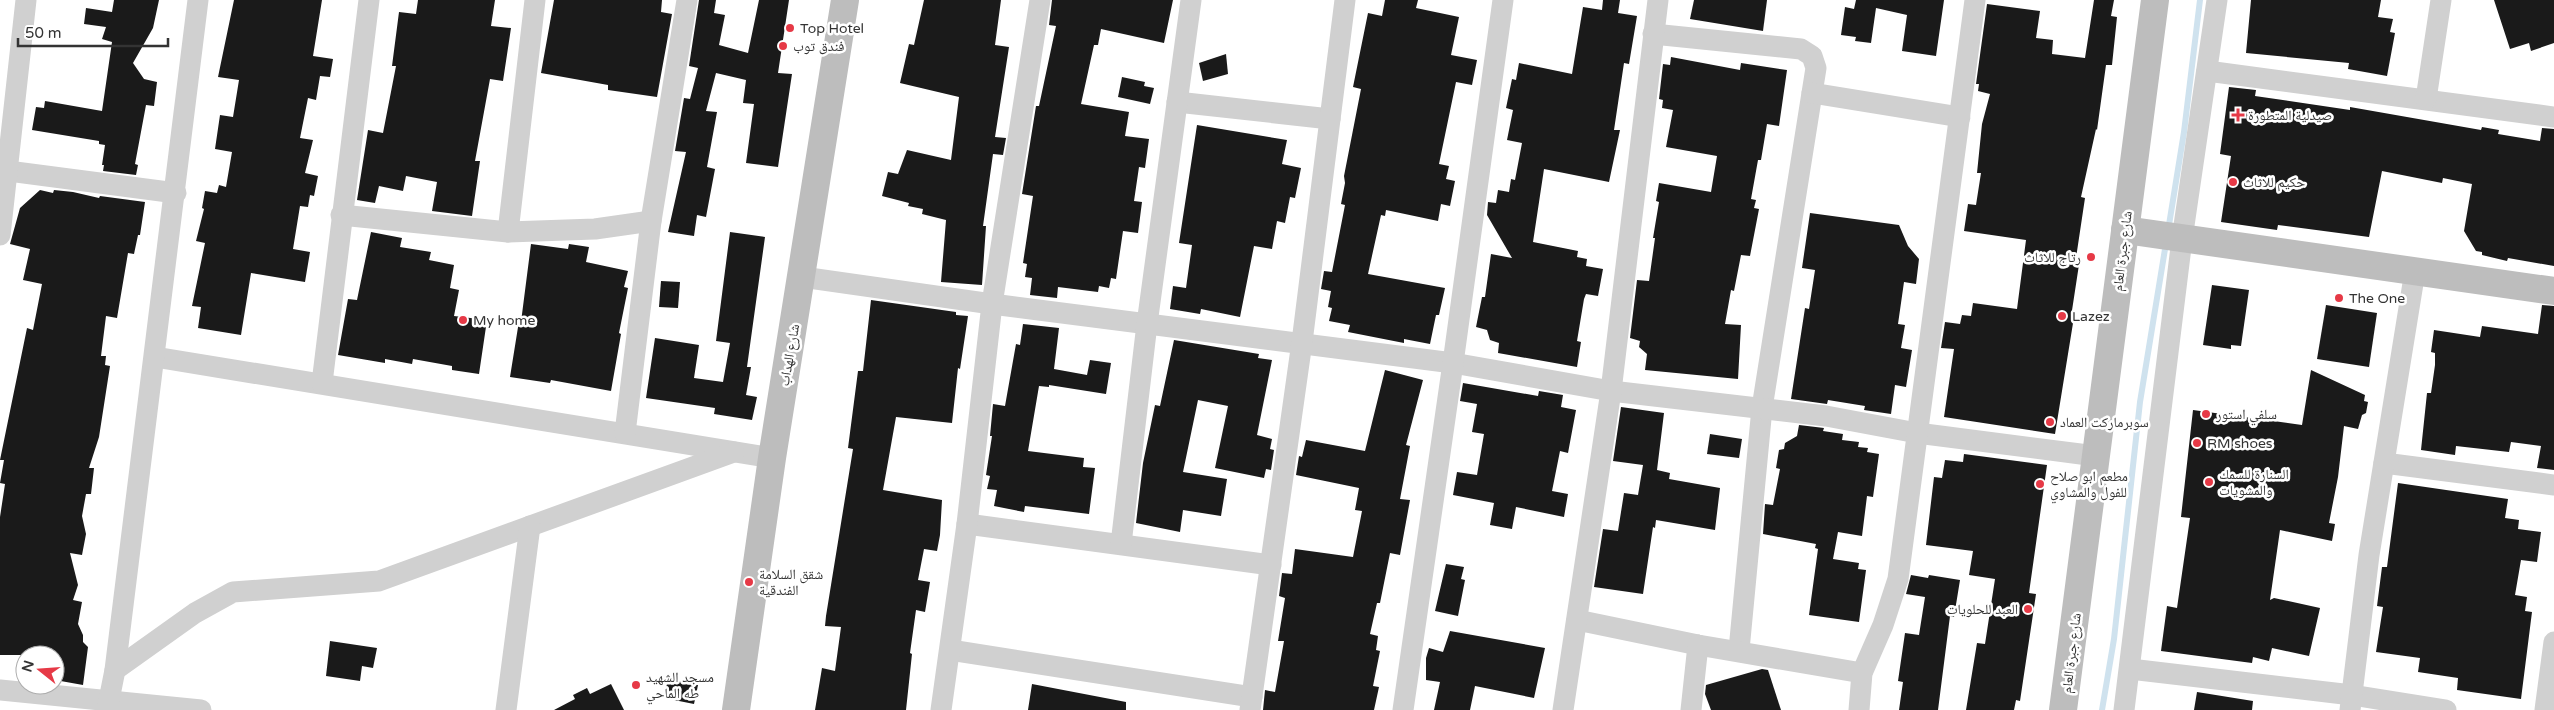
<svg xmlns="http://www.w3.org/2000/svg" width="2554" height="710" viewBox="0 0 2554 710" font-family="'Varela Round','Noto Naskh Arabic',sans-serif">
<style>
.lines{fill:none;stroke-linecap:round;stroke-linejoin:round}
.stream{stroke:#cfe2ee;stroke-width:6}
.building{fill:#1a1a1a}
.street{stroke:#d0d0d0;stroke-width:21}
.secondary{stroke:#bdbdbd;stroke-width:28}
.poi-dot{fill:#e63946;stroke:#fff;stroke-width:2}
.labels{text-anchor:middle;stroke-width:5;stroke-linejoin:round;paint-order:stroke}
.poi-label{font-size:14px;fill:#333;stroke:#fff;text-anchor:start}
.street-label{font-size:14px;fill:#333;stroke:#fff}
</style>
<rect width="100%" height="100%" fill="#fff"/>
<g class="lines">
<!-- stream -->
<g class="stream">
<polyline points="2168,231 2184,132 2200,0"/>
<polyline points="2102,710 2114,639 2140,402 2166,243"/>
</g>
</g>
<!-- building -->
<g class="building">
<polygon points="114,0 159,0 153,28 133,63 144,79 157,82 154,106 146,105 135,164 138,165 136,175 103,171 104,165 102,165 105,145 99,144 99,141 32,130 36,107 44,108 45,101 102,111 112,42 102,39 106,27 84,24 86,8 112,12"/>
<polygon points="234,0 322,0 313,56 333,59 330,77 320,76 316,100 308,98 300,138 313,140 305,173 318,176 314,196 310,195 308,207 300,206 293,249 310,252 305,282 251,273 241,335 198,328 201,307 192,306 205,243 196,241 204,209 202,208 205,191 217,193 219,185 226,187 232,152 215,149 220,115 233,117 239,80 218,77"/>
<polygon points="418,0 495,0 491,26 511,28 503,81 490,79 475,161 480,161 472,216 432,211 437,182 406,176 403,191 379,186 375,203 357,200 368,130 383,133 396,66 392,66 399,12 416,14"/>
<polygon points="554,0 662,0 661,12 672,14 657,97 608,90 608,85 541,73"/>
<polygon points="699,0 716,0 714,13 725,15 719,45 748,53 759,0 789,0 778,73 792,74 778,167 746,163 754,104 743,103 746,80 716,73 706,111 717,112 707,167 715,169 706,217 697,215 694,236 668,232 686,152 675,151 684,98 690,99 698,68 689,66"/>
<polygon points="924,0 1001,0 995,45 1009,47 995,137 1006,138 1003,155 993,154 983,226 986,226 982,285 941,282 946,220 922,214 923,209 908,206 909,203 882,196 888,172 898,174 907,150 951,160 959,97 900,83 909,44 914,45"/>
<polygon points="1052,0 1173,0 1164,43 1101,29 1098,45 1094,45 1081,104 1129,112 1125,136 1149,139 1145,168 1139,167 1134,201 1142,202 1138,233 1123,231 1116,279 1111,278 1109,288 1099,286 1098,292 1058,287 1057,298 1030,295 1032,278 1025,277 1027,264 1023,263 1033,196 1022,194 1036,106 1039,106 1056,26 1049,25"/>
<polygon points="1385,0 1418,0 1416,8 1459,17 1451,55 1477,60 1472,85 1456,82 1439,164 1449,166 1446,179 1455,181 1450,206 1441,204 1438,221 1386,210 1385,216 1381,215 1368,274 1445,288 1439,315 1436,315 1430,344 1404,339 1404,343 1348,332 1350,325 1329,321 1332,308 1328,307 1331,291 1321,289 1324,271 1332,272 1345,205 1341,204 1345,183 1344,176 1361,89 1353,87 1368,13 1382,16"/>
<polygon points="1603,0 1620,0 1618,13 1637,16 1629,64 1624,63 1614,130 1620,130 1609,182 1544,169 1533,242 1578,251 1577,257 1587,259 1586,266 1603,269 1598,296 1586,294 1584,299 1577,341 1581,342 1577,367 1498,353 1499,343 1490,340 1487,330 1476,327 1482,297 1485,297 1491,254 1512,258 1487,215 1488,202 1496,203 1498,190 1509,192 1511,179 1515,180 1522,143 1507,140 1513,110 1506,108 1512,79 1516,80 1519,63 1572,74 1583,7 1602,10"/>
<polygon points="1694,0 1767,0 1763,31 1690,19"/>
<polygon points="1856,0 1944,0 1936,56 1902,51 1907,15 1876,8 1871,43 1855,41 1856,37 1841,35 1845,7 1854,9"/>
<polygon points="2094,0 2114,0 2111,16 2117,17 2112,65 2106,65 2097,130 2096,129 2081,197 2085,198 2076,258 2080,258 2071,317 2074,317 2055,434 1944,417 1954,349 1941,348 1945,322 1960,324 1962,315 1971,316 1973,303 2017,309 2026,240 1964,231 1968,204 1976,205 1981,173 1977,173 1982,124 1990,94 1978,91 1979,84 1976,84 1987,4 2040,11 2036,38 2053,40 2052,54 2085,58"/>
<polygon points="2251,0 2381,0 2378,17 2393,19 2390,32 2395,33 2387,76 2348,69 2349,63 2246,53"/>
<polygon points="2494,0 2554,0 2554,43 2531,51 2529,43 2510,49"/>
<polygon points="1226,54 1228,74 1203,81 1199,63"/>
<polygon points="1671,57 1740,70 1741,63 1787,70 1779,126 1767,124 1761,160 1758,160 1751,199 1756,200 1754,208 1759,209 1750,256 1741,255 1734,291 1731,290 1725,324 1741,325 1738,379 1645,370 1647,354 1639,347 1640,341 1630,338 1637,280 1649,281 1655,238 1653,238 1659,202 1656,201 1659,183 1711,192 1717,156 1666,147 1673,110 1662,108 1663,100 1659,99 1663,64 1670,65"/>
<polygon points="1122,77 1145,82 1144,86 1154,88 1150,104 1118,97"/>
<polygon points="2229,87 2256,90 2255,96 2350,110 2350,107 2481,130 2482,127 2499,130 2498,134 2540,141 2542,128 2554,129 2554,266 2508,258 2507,261 2482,255 2482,252 2476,251 2464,231 2472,184 2443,178 2442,183 2382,171 2369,237 2278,225 2277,230 2221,222 2231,156 2220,154"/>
<polygon points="1197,125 1287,140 1282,164 1301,168 1295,198 1290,197 1285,223 1277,221 1272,249 1254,246 1240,317 1201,309 1200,314 1170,309 1173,286 1186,288 1192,245 1179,243"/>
<polygon points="40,190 53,193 54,190 73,192 99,198 100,196 145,202 140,235 138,235 134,254 128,253 117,318 106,316 101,356 106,356 105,365 110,366 99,437 89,468 94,468 91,494 86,494 82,516 86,534 82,555 70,553 78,585 73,600 82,602 78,624 83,635 83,642 88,647 83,685 55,680 55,655 0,655 0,517 5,484 0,483 4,460 0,460 27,328 33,330 42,284 23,280 30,249 10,244 20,208"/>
<polygon points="1810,213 1899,225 1908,246 1919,259 1916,284 1904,282 1898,324 1905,325 1901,348 1912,350 1906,387 1895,385 1891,414 1864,410 1865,406 1828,400 1827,404 1791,399 1805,308 1809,309 1815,270 1802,268"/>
<polygon points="371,232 402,238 400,247 431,252 429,260 454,265 450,288 459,290 454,316 487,320 479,374 452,370 452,366 413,359 412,364 385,359 385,363 338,355 348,299 357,300"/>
<polygon points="730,232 765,237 747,367 751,367 746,395 757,397 752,420 714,414 715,408 646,398 655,338 699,345 694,378 723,382 730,343 716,341"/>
<polygon points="531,244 568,249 569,244 589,247 586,262 628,271 624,287 628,288 619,333 621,334 611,391 551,380 550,383 510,377 519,321 521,322"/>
<polygon points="661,281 680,282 678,308 659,307"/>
<polygon points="2212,285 2249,290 2241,346 2231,345 2231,349 2203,345"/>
<polygon points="871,300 956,312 956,315 968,316 960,369 958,368 952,423 896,417 883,490 942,500 940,535 937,551 924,549 918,580 930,582 925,612 916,610 910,653 912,654 906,710 815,710 822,668 835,671 841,627 825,626 826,616 853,449 848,448 858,371 863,371"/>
<polygon points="2326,305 2377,313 2369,367 2317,359"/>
<polygon points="2542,305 2554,306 2554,470 2537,468 2541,446 2511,442 2509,452 2456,446 2455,455 2421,450 2427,393 2431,393 2435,365 2435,353 2431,352 2434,330 2480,337 2482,326 2538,334"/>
<polygon points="1023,324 1059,328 1054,369 1087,375 1090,360 1111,363 1106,394 1049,385 1049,387 1039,386 1028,451 1084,458 1083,467 1095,468 1089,514 1025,506 1024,512 994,506 997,490 987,489 990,476 986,475 992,436 990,436 993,404 1005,406 1016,344 1020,345"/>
<polygon points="1174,340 1259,354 1258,358 1272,360 1257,435 1272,439 1270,449 1274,450 1271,470 1266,469 1264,478 1215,468 1228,406 1198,400 1183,472 1227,479 1221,516 1183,510 1180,532 1136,523 1143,463 1155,405 1160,406"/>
<polygon points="1385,370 1423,380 1406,445 1410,446 1400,499 1410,500 1400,555 1390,553 1380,603 1377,603 1370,634 1378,636 1376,650 1380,651 1373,686 1379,687 1374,710 1263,710 1265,690 1275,692 1284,641 1278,641 1285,598 1279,596 1282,573 1292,574 1295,549 1353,557 1362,511 1355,510 1359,488 1296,475 1299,456 1302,457 1306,440 1365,451"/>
<polygon points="2311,370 2365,395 2364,401 2368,402 2366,413 2362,415 2358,429 2344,426 2338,477 2329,523 2335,524 2332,541 2280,530 2270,600 2274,598 2320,608 2309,656 2272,648 2269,661 2253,657 2252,663 2161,651 2167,606 2177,608 2190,518 2181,517 2193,410 2302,425"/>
<polygon points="1463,383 1538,396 1539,391 1563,395 1561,407 1576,410 1568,453 1560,451 1552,491 1568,494 1564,517 1516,507 1512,529 1490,525 1494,503 1453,495 1457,472 1477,475 1484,434 1472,432 1477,404 1460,401"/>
<polygon points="1621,407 1664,413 1657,470 1670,473 1669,479 1720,488 1715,530 1656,520 1655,528 1653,527 1643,594 1594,587 1603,529 1618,531 1624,493 1638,495 1643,465 1613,461"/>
<polygon points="1799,425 1824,428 1823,431 1843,434 1842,440 1859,442 1858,447 1868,448 1867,452 1879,454 1873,497 1867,496 1862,536 1838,532 1833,559 1859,563 1858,569 1866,570 1859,622 1809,615 1818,549 1815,548 1816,544 1763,534 1765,504 1773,505 1780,469 1776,468 1779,450 1784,449 1785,443 1797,436"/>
<polygon points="1710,434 1742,439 1739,458 1707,454"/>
<polygon points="1964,454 2047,465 2029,593 2036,594 2020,701 2016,700 2014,710 1966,710 1977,643 1985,644 1995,579 1969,575 1973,551 1926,545 1934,477 1942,478 1945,460 1963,462"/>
<polygon points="2398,483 2508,499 2505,518 2519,520 2518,529 2541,532 2537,562 2521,560 2515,595 2527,597 2525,611 2532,612 2521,699 2457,690 2458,678 2418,672 2420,658 2376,652 2383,607 2377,606 2382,567 2387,567"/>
<polygon points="1446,564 1464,567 1461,579 1465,580 1458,616 1435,611"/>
<polygon points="1911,575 1928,578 1929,575 1960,580 1954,617 1950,616 1938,710 1899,710 1903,682 1898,681 1905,633 1919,635 1925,597 1906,594"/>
<polygon points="1450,631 1545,648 1534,698 1475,686 1470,710 1434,710 1440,682 1426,680 1426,658 1429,648 1443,652"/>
<polygon points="330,641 377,648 373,668 362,666 360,681 326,676"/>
<polygon points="1762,669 1768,670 1781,710 1711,710 1705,694 1706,685"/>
<polygon points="668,679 698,685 694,704 664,698"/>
<polygon points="611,684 624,710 554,710 575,699 573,695 587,688 590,694"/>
<polygon points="1032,684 1126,702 1126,710 1028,710"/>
<polygon points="2197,692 2253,701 2252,710 2194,710"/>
</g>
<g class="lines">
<!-- street -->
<g class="street">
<polyline points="1653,34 1801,49 1812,56 1816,68 1762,408 1739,650"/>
<polyline points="2207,71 2554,117"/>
<polyline points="1812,93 1960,117"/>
<polyline points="2426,99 2441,0"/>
<polyline points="1177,102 1330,119"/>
<polyline points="0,170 176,193"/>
<polyline points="341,215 508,232 595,229 651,221"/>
<polyline points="508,232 535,0"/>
<polyline points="0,235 26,0"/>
<polyline points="802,277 992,304 1453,363 1611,391 1826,416 1917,433 2096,456"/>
<polyline points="155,357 772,458"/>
<polyline points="322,383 369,0"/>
<polyline points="625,433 651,221 687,0"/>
<polyline points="2384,463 2554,485"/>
<polyline points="967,524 1271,565"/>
<polyline points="1121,544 1147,324 1191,0"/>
<polyline points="1577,620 1698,645 1862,673"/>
<polyline points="950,650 1252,697"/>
<polyline points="2130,669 2352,695 2446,710"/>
<polyline points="115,670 195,613 233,592 379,581 734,452"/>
<polyline points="0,690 201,710"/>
<polyline points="107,710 115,670 198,0"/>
<polyline points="506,710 530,526"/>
<polyline points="941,710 967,524 992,304 1040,0"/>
<polyline points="1250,710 1302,342 1345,0"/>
<polyline points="1403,710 1453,363 1503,0"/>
<polyline points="1563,710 1611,391 1658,0"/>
<polyline points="1691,710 1698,645"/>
<polyline points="1859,710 1862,673 1883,625 1898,579 1975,0"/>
<polyline points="2124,710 2182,239 2217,0"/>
<polyline points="2350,710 2369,555 2415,271"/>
<polyline points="2545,710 2554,642"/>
</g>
<!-- secondary -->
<g class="secondary">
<polyline points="2125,230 2554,291"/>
<polyline points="736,710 772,458 845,0"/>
<polyline points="2063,710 2155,0"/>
</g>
</g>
<!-- markers -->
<g class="poi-dot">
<circle cx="790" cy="28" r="5"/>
<circle cx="783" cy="46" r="5"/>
<path d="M2235.5 107.5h5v5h5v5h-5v5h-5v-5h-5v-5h5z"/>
<circle cx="2233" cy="182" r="5"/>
<circle cx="2091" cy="257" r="5"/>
<circle cx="2339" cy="298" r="5"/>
<circle cx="2062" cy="316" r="5"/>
<circle cx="463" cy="320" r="5"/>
<circle cx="2206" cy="414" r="5"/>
<circle cx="2050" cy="422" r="5"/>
<circle cx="2197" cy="443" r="5"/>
<circle cx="2209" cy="482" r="5"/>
<circle cx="2040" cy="484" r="5"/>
<circle cx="749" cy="582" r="5"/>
<circle cx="2028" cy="609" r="5"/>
<circle cx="636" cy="685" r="5"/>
</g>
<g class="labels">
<!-- poi labels -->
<g class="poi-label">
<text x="800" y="33">Top Hotel</text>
<text x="793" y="51">فندق توب</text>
<text x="2248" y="120">صيدلية المتطورة</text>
<text x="2243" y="187">حكيم للاثاث</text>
<text x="2081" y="262" text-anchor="end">رتاج للاثاث</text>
<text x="2349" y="303">The One</text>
<text x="2072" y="321">Lazez</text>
<text x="473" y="325">My home</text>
<text x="2216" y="419">سلفي استور</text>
<text x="2060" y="427">سوبرماركت العماد</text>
<text x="2207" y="448">RM shoes</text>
<text x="2219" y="479">السنارة للسمك<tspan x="2219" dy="16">والمشويات</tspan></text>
<text x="2050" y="481">مطعم ابو صلاح<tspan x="2050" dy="16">للفول والمشاوي</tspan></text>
<text x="759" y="579">شقق السلامة<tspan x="759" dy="16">الفندقية</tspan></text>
<text x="2018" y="614" text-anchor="end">العبد للحلويات</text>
<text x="646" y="682">مسجد الشهيد<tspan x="646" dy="16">طه الماحي</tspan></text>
</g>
<!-- street labels -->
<g class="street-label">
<text transform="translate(2122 251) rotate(-83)" y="5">شارع جبرة العام</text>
<text transform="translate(789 355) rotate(-80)" y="5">شارع الهداب</text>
<text transform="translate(2071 653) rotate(-83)" y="5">شارع جبرة العام</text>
</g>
</g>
<!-- north arrow -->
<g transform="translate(40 670) rotate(287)"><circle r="24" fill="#ffffff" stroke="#adadad"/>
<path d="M0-4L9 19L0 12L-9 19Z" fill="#e63946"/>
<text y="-8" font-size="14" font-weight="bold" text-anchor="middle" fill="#333333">N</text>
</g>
<!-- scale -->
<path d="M18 38v8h150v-8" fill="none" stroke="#333333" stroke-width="2.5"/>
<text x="25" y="38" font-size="15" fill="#333333" stroke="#ffffff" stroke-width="4" paint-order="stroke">50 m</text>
</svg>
